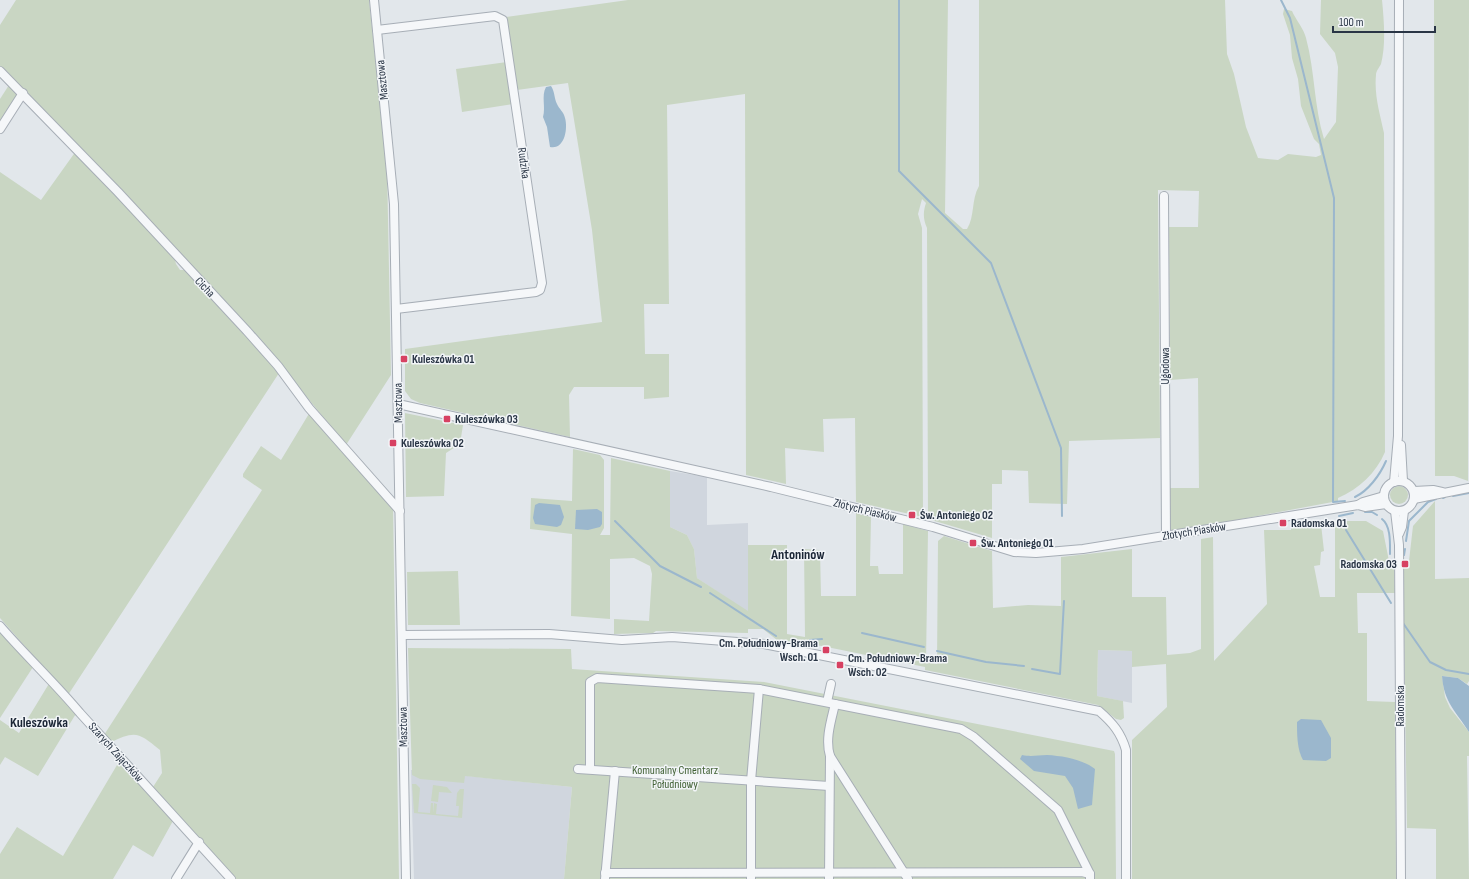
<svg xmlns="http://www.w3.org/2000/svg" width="1469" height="879" viewBox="0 0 1469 879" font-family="'Sofia Sans Condensed',sans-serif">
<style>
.built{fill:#d0d6de}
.green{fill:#c9d6c3;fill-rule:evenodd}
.water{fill:#9bb7cd}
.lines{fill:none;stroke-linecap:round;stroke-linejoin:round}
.stream{stroke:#9bb7cd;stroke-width:2}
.minor-casing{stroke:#a7aeb6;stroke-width:10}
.minor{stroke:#f5f7f9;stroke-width:8}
.poi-dot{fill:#d74162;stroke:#f2f5f8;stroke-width:1.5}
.labels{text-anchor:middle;stroke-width:3;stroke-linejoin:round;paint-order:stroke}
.street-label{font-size:12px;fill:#293545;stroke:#f2f5f8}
.poi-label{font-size:12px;font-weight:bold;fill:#293545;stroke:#f2f5f8;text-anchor:start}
.park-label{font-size:12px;fill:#416135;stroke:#f2f5f8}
.quarter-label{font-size:14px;font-weight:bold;fill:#1b2636;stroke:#f2f5f8}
</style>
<rect width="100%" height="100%" fill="#e2e7eb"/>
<!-- built -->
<g class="built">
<polygon points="670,471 707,477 707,525 748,523 748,612 697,578 694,549 687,535 670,527"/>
<polygon points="1098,650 1132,651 1132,703 1097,696"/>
<polygon points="411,770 572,787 564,879 414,879"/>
</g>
<!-- green -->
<g class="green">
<polygon points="16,0 369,0 387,167 391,375 346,445 279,363 26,91 0,68 0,25"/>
<path d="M 628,0 L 948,0 L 945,213 L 963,229 L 967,229 C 975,216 971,200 979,186 L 979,0 L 1225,0 L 1227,54 L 1234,74 L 1246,127 L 1258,158 L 1278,160 L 1288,154 L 1316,157 L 1321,155 L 1319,144 L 1314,139 L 1301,106 L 1298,79 L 1292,58 L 1290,35 L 1283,14 L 1284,9 L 1292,11 C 1296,20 1304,29 1306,38 C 1315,71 1314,107 1324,139 L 1336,122 L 1338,67 L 1335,53 L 1320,34 L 1321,0 L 1382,0 C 1384,20 1386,45 1381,64 C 1379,68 1376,71 1376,75 C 1374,95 1380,114 1384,133 L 1385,452 C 1376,473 1359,489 1338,498 L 1338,501 L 1177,531 L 1173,531 L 1169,528 L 1168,488 L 1199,488 L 1198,378 L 1170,380 L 1169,227 L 1198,227 L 1199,191 L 1158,190 L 1160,438 L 1069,441 L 1067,504 L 1029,503 L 1028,471 L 1002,470 L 1002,484 L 992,484 L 992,538 L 928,519 L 927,228 C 923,219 923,212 926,203 L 922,199 L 918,214 L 922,228 L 923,517 L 856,502 L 855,418 L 823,419 L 824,452 L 785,448 L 786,484 L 746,475 L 745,94 L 667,105 L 669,304 L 644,304 L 645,354 L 669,354 L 669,397 L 644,399 L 644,387 L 574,387 L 569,395 L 570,437 L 420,403 L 411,399 L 405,391 L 405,349 L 602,322 L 592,230 L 568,83 L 517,90 L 506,17 Z"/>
<polygon points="1434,0 1469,0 1468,481 1454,476 1435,476"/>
<polygon points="507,62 513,104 462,112 456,69"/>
<polygon points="9,85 19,96 0,125 0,99"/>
<polygon points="76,151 175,260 176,264 180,270 185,270 279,373 68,695 0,618 0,172 41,200"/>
<path d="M 310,412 L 393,506 L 399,879 L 235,879 L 153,787 L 162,773 L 160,750 C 138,732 136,730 109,743 L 104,735 L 262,490 L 243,477 L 243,474 L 261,446 L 281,460 Z"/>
<polygon points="405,413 463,425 460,444 446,453 444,496 406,497"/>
<path d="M 573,449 L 600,455 L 604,460 L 604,528 L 600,535 L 610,535 L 611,458 L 670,471 L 670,527 L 687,535 L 694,549 L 697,578 L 748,611 L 748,545 L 787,545 L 787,634 L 805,637 L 804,549 L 820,550 L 821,596 L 856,596 L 856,513 L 871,517 L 870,566 L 878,566 L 879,574 L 903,574 L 903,524 L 928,531 L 926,661 L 937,664 L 938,541 L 944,536 L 992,551 L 993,608 L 1028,605 L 1061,606 L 1061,557 L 1132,549 L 1132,597 L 1166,597 L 1167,655 L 1190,653 L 1201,649 L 1201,539 L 1213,537 L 1214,661 L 1267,604 L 1264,530 L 1291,530 L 1291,525 L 1321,524 L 1324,551 L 1321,552 L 1320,565 L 1314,566 L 1320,597 L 1335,597 L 1335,523 L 1339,522 L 1339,521 L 1366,521 L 1383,531 L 1389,561 L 1394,561 L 1395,593 L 1357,593 L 1358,633 L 1367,633 L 1367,701 L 1395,702 L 1396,879 L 1132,879 L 1132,740 L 1167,707 L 1166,664 L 1132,667 L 1132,651 L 1098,650 L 1097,696 L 1123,701 L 1124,718 L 1121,720 L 1116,719 L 1098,705 L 925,670 L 925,667 L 822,646 L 777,640 L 763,629 L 748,629 L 748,633 L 656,631 L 653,633 L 614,634 L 614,619 L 649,621 L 652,574 L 650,566 L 634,558 L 610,559 L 610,619 L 571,616 L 572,534 L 530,529 L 531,498 L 572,501 ZM 1297,722 L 1317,760 L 1301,756 Z"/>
<circle cx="1399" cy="495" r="9"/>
<polygon points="1435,501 1435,579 1469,578 1469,681 1467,684 1458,678 1442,676 1445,697 1450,708 1469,732 1469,756 1467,756 1469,879 1436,879 1436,829 1407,828 1403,561 1409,561 1413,526"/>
<polygon points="458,571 460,625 408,625 407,572"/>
<polygon points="0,630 33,667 0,718"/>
<polygon points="408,648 571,649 572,669 764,682 1114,751 1115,754 1116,879 564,879 572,787 465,776 464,783 420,779 412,775"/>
<polygon points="50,682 77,712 38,776 5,757 0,765 0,720 19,733"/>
<polygon points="120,760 174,819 153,857 133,845 113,879 0,879 0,854 17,827 63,856"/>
<polygon points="412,784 416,784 420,788 418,812 430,813 431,803 433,803 433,813 434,803 437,804 436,814 458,816 459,806 456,806 457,793 460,789 464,789 462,818 414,813"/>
<polygon points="433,785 447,787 452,793 439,792 438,802 431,801"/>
</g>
<!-- water -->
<g class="water">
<path d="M 551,86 C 555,92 554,98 557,104 C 559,109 564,112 565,118 C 568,128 565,150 550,147 L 547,127 L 543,117 C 546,107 541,96 546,87 Z"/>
<polygon points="539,503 560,505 564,517 561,525 557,527 535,524 533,518 535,505"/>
<polygon points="597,509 602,512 602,524 600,527 588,530 575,529 576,510"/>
<path d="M 1442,676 L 1458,678 L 1469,686 L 1469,732 C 1456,711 1444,703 1442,676 Z"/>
<path d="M 1301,719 L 1321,720 L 1331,738 L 1331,758 L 1326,761 L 1303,760 C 1297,750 1297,734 1297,722 Z"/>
<path d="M 1022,755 C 1032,757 1037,755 1047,755 C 1063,756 1082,759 1095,769 L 1092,805 L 1078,809 L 1073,788 L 1065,776 L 1034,771 L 1020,759 Z"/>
</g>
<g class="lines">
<!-- stream -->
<g class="stream">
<polyline points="899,0 899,171 991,263 1061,448 1062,516"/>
<polyline points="1281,0 1290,18 1334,198 1333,502 1345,501"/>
<polyline points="1453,496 1469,493"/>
<path d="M 1355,497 C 1368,491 1380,475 1386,461"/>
<polyline points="1443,498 1445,497"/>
<polyline points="1365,512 1372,512 1377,515"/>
<polyline points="1339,516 1353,513"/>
<path d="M 1382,519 C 1391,526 1390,543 1390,554"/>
<polyline points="615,521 660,566 701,587"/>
<polyline points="1346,530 1391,603"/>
<polyline points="1406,541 1409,521 1428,502 1436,499"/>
<polyline points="1404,555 1405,549"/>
<polyline points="710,593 776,636"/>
<polyline points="1403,623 1430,662 1446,670 1469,674"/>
<polyline points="862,633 924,647"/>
<polyline points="810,640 822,639"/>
<polyline points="937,651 986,662 1024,666"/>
<polyline points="1032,669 1060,674 1064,601"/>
</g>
<defs>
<g id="minor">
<polyline points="374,0 394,204 406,879"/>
<polyline points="377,30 495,16 503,20 542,283 540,290 536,292 396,309"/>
<polyline points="0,71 118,192 247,331 278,366 309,408 400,511"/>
<polyline points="0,129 23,93"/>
<polyline points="1164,196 1166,536"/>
<polyline points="398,404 771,487 933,527 1014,552 1036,553 1083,549 1358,505 1365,507 1386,504"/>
<polyline points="1401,445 1403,481"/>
<circle cx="1399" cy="496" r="15"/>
<polyline points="1394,482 1398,436 1399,0"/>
<polyline points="1414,491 1433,490 1442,492"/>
<polyline points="1414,499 1469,488"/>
<polyline points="1358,505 1363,502 1384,496"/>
<polyline points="1395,511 1399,545 1401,879"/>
<polyline points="1399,534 1402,527 1404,511"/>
<path d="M 0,626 C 26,656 55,683 80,713 L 231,879"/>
<path d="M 402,635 L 549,634 L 622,640 L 672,637 L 764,644 L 1099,711 C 1113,723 1121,733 1126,750 L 1126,879"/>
<polyline points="827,702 831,684"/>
<path d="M 835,704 C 831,721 825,739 830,756 L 908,879"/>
<polyline points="578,769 829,786"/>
<polyline points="590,769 590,682 597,678 759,689 961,729 974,737 1058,810 1090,874 1090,879"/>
<polyline points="605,873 1082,872 1090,874"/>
<polyline points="751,878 751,781 759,689"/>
<polyline points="176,879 199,842"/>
<polyline points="605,879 615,771"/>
<polyline points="829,879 830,756"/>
</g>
</defs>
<!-- minor casing -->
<use href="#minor" class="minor-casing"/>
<!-- minor -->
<use href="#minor" class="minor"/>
</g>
<!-- markers -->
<g class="poi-dot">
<rect x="400" y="355" width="8" height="8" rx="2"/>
<rect x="443" y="415" width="8" height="8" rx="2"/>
<rect x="389" y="439" width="8" height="8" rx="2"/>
<rect x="908" y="511" width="8" height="8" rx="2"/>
<rect x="1279" y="519" width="8" height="8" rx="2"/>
<rect x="969" y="539" width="8" height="8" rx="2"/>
<rect x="1401" y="560" width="8" height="8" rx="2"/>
<rect x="822" y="646" width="8" height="8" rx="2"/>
<rect x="836" y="661" width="8" height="8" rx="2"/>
</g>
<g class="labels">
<!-- street labels -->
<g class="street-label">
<text transform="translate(382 80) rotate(-96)" y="4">Masztowa</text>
<text transform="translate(524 163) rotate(82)" y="4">Rudzika</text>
<text transform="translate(205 287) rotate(47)" y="4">Cicha</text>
<text transform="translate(1165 366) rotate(-90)" y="4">Ugodowa</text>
<text transform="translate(398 403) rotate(-91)" y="4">Masztowa</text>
<text transform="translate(865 510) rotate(14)" y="4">Złotych Piasków</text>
<text transform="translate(1194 531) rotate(-9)" y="4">Złotych Piasków</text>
<text transform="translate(1400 706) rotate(-90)" y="4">Radomska</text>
<text transform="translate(403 727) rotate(-91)" y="4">Masztowa</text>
<text transform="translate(116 752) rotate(48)" y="4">Szarych Zajączków</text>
</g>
<!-- poi labels -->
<g class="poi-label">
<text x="412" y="363">Kuleszówka 01</text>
<text x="455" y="423">Kuleszówka 03</text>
<text x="401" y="447">Kuleszówka 02</text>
<text x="920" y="519">Św. Antoniego 02</text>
<text x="1291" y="527">Radomska 01</text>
<text x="981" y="547">Św. Antoniego 01</text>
<text x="1397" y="568" text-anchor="end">Radomska 03</text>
<text x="818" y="647" text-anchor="end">Cm. Południowy-Brama<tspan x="818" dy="14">Wsch. 01</tspan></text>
<text x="848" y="662">Cm. Południowy-Brama<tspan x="848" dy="14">Wsch. 02</tspan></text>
</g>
<!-- park labels -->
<g class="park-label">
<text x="675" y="774">Komunalny Cmentarz<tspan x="675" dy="14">Południowy</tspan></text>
</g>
<!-- quarter labels -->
<g class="quarter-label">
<text x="798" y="559">Antoninów</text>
<text x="39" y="727">Kuleszówka</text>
</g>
</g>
<!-- scale -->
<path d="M1333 26v6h102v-6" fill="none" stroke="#293545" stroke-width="2"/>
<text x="1339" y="26" font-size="12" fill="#293545" stroke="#f2f5f8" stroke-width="3" paint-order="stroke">100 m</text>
</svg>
